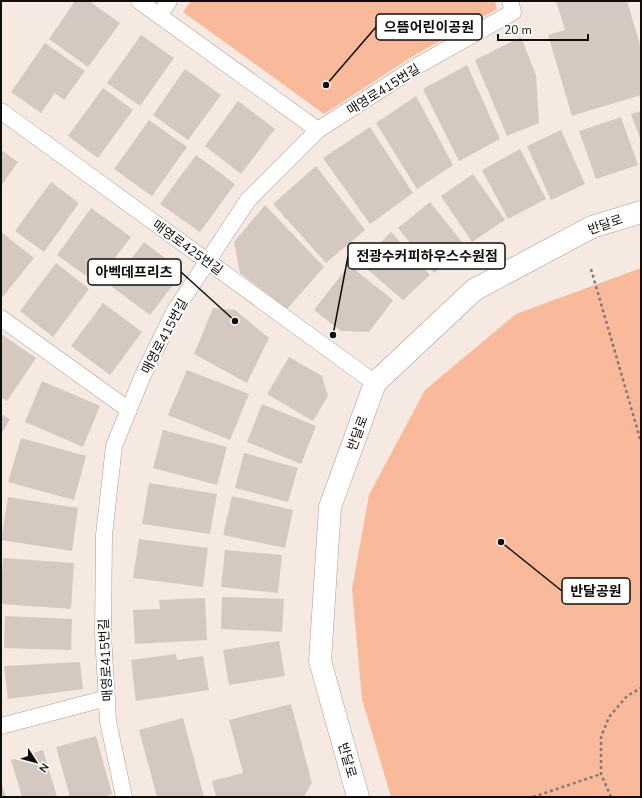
<svg xmlns="http://www.w3.org/2000/svg" width="642" height="798" viewBox="0 0 642 798" font-family="'Nunito Sans','Noto Sans KR',sans-serif">
<style>
.green{fill:#f8ba9a}
.building{fill:#d5c8c1}
.lines{fill:none;stroke-linecap:round;stroke-linejoin:round}
.lane-casing{stroke:#a99c96;stroke-width:17}
.secondary-casing{stroke:#a99c96;stroke-width:23}
.path{stroke:#827975;stroke-width:2.5;stroke-dasharray:3 3;stroke-linecap:butt}
.lane{stroke:#fff;stroke-width:16}
.secondary{stroke:#fff;stroke-width:22}
.labels{text-anchor:middle;stroke-width:4;stroke-linejoin:round;paint-order:stroke}
.street-label{font-size:13px;fill:#110d0b;stroke:#fff}
.leader{fill:none;stroke:#110d0b;stroke-width:1.5}
.callout-dot{fill:#110d0b;stroke:#fff;stroke-width:1.5}
.callout{fill:#fff;stroke:#110d0b;stroke-width:1.5}
.callout-label{font-size:14px;text-anchor:middle;font-weight:bold;fill:#110d0b}
</style>
<rect width="100%" height="100%" fill="#f6e9e2"/>
<!-- green -->
<g class="green">
<polygon points="191,1 495,1 497,9 413,56 324,114 183,12"/>
<polygon points="641,268 641,797 391,797 362,699 352,589 369,495 425,390 516,314"/>
</g>
<!-- building -->
<g class="building">
<polygon points="75,1 89,1 120,23 88,67 49,39"/>
<polygon points="556,1 627,1 641,48 641,95 572,116 548,35 565,30"/>
<polygon points="141,35 174,58 140,106 107,83"/>
<polygon points="521,37 536,75 539,123 507,136 475,60"/>
<polygon points="45,43 85,71 64,100 55,93 41,113 11,92"/>
<polygon points="467,65 500,139 459,161 423,89"/>
<polygon points="185,69 221,95 188,140 153,115"/>
<polygon points="103,88 133,110 98,158 68,136"/>
<polygon points="416,96 453,165 417,189 376,123"/>
<polygon points="238,101 275,129 241,174 205,146"/>
<polygon points="641,111 641,141 631,114"/>
<polygon points="621,117 638,165 596,179 579,131"/>
<polygon points="149,120 187,147 152,196 114,169"/>
<polygon points="370,127 413,193 370,224 323,158"/>
<polygon points="561,130 585,184 551,200 527,146"/>
<polygon points="520,149 546,199 508,219 482,170"/>
<polygon points="1,150 18,162 1,186"/>
<polygon points="196,155 235,184 200,232 160,204"/>
<polygon points="316,166 365,230 326,263 273,204"/>
<polygon points="473,174 505,220 472,242 441,196"/>
<polygon points="51,182 79,203 44,252 15,231"/>
<polygon points="430,202 466,247 434,273 398,228"/>
<polygon points="265,205 324,267 287,309 240,273 234,242"/>
<polygon points="91,208 131,237 96,283 57,255"/>
<polygon points="1,232 34,258 1,299"/>
<polygon points="391,232 430,275 403,300 360,263"/>
<polygon points="144,242 183,272 150,315 111,286"/>
<polygon points="56,263 89,289 53,337 20,311"/>
<polygon points="349,265 393,300 369,332 341,331 314,310"/>
<polygon points="103,303 142,332 110,375 71,346"/>
<polygon points="213,308 235,310 269,338 247,383 194,354"/>
<polygon points="1,334 36,358 7,401 1,397"/>
<polygon points="289,357 322,376 328,396 313,421 267,394"/>
<polygon points="187,370 249,394 230,440 168,415"/>
<polygon points="42,381 100,406 83,447 25,422"/>
<polygon points="262,404 316,426 301,464 247,442"/>
<polygon points="1,414 10,419 1,435"/>
<polygon points="163,430 227,447 217,485 153,468"/>
<polygon points="21,438 86,456 74,500 8,482"/>
<polygon points="244,453 298,468 288,502 235,488"/>
<polygon points="149,483 217,494 210,534 142,524"/>
<polygon points="232,496 293,510 285,548 223,535"/>
<polygon points="8,497 78,508 72,551 1,540"/>
<polygon points="139,539 208,548 203,587 133,578"/>
<polygon points="225,550 282,555 278,593 221,587"/>
<polygon points="3,558 74,563 71,609 1,604 1,588"/>
<polygon points="222,597 284,599 282,632 221,629"/>
<polygon points="205,598 207,640 135,644 133,610 160,609 159,600"/>
<polygon points="5,616 72,619 71,650 4,648"/>
<polygon points="279,641 285,676 229,685 223,650"/>
<polygon points="176,654 177,660 203,656 209,690 136,701 131,660"/>
<polygon points="80,662 83,689 8,699 4,666"/>
<polygon points="291,704 312,783 304,797 216,797 212,781 243,773 229,720"/>
<polygon points="183,718 204,797 157,797 139,730"/>
<polygon points="96,736 112,794 103,797 70,797 56,747"/>
<polygon points="43,750 57,797 22,797 11,760"/>
<polygon points="1,782 6,797 1,797"/>
</g>
<g class="lines">
<defs>
<g id="lane">
<polyline points="139,1 318,130"/>
<polyline points="159,15 169,1"/>
<polyline points="1,111 375,383"/>
<polyline points="1,318 129,410"/>
<polyline points="1,726 107,698"/>
<polyline points="124,797 108,721 103,634 104,535 114,446 143,375 174,312 248,200 318,130 419,65 513,12 510,1"/>
</g>
<polyline id="secondary" points="358,797 320,661 330,507 375,383 474,290 592,227 641,212"/>
</defs>
<!-- lane casing -->
<use href="#lane" class="lane-casing"/>
<!-- secondary casing -->
<use href="#secondary" class="secondary-casing"/>
<!-- path -->
<g class="path">
<polyline points="591,269 641,442"/>
<polyline points="533,797 601,774"/>
<polyline points="611,797 601,774 601,737 609,717 627,696 641,688"/>
</g>
<!-- lane -->
<use href="#lane" class="lane"/>
<!-- secondary -->
<use href="#secondary" class="secondary"/>
</g>
<g class="labels">
<!-- street labels -->
<g class="street-label">
<text transform="translate(383 89) rotate(-32)" y="5">매영로415번길</text>
<text transform="translate(605 224) rotate(-19)" y="5">반달로</text>
<text transform="translate(188 247) rotate(36)" y="5">매영로425번길</text>
<text transform="translate(164 336) rotate(-62)" y="5">매영로415번길</text>
<text transform="translate(357 433) rotate(-70)" y="5">반달로</text>
<text transform="translate(105 660) rotate(-93)" y="5">매영로415번길</text>
<text transform="translate(348 760) rotate(74)" y="5">반달로</text>
</g>
</g>
<!-- callouts -->
<path class="leader" d="M326 85L376 27M333 335L348 256M235 321L181 272M501 542L562 591"/>
<g class="callout-dot">
<circle cx="326" cy="85" r="4"/>
<circle cx="333" cy="335" r="4"/>
<circle cx="235" cy="321" r="4"/>
<circle cx="501" cy="542" r="4"/>
</g>
<g class="callout">
<rect x="376" y="14" width="106" height="26" rx="4"/>
<rect x="348" y="243" width="157" height="26" rx="4"/>
<rect x="88" y="259" width="93" height="26" rx="4"/>
<rect x="562" y="578" width="68" height="26" rx="4"/>
</g>
<g class="callout-label">
<text x="429" y="32">으뜸어린이공원</text>
<text x="427" y="261">전광수커피하우스수원점</text>
<text x="134" y="277">아벡데프리츠</text>
<text x="596" y="596">반달공원</text>
</g>
<!-- border -->
<rect width="642" height="798" fill="none" stroke="#110d0b" stroke-width="4"/>
<!-- north arrow -->
<g transform="translate(36 762) rotate(126)" stroke="#ffffff" stroke-width="3" paint-order="stroke">
<path d="M0-3L7 15L0 10L-7 15Z" fill="#110d0b"/>
<text y="-6" font-size="11" font-weight="bold" text-anchor="middle" fill="#110d0b">N</text>
</g>
<!-- scale -->
<path d="M498 34v6h90v-6" fill="none" stroke="#110d0b" stroke-width="2"/>
<text x="504" y="34" font-size="12" fill="#110d0b" stroke="#ffffff" stroke-width="3" paint-order="stroke">20 m</text>
</svg>
